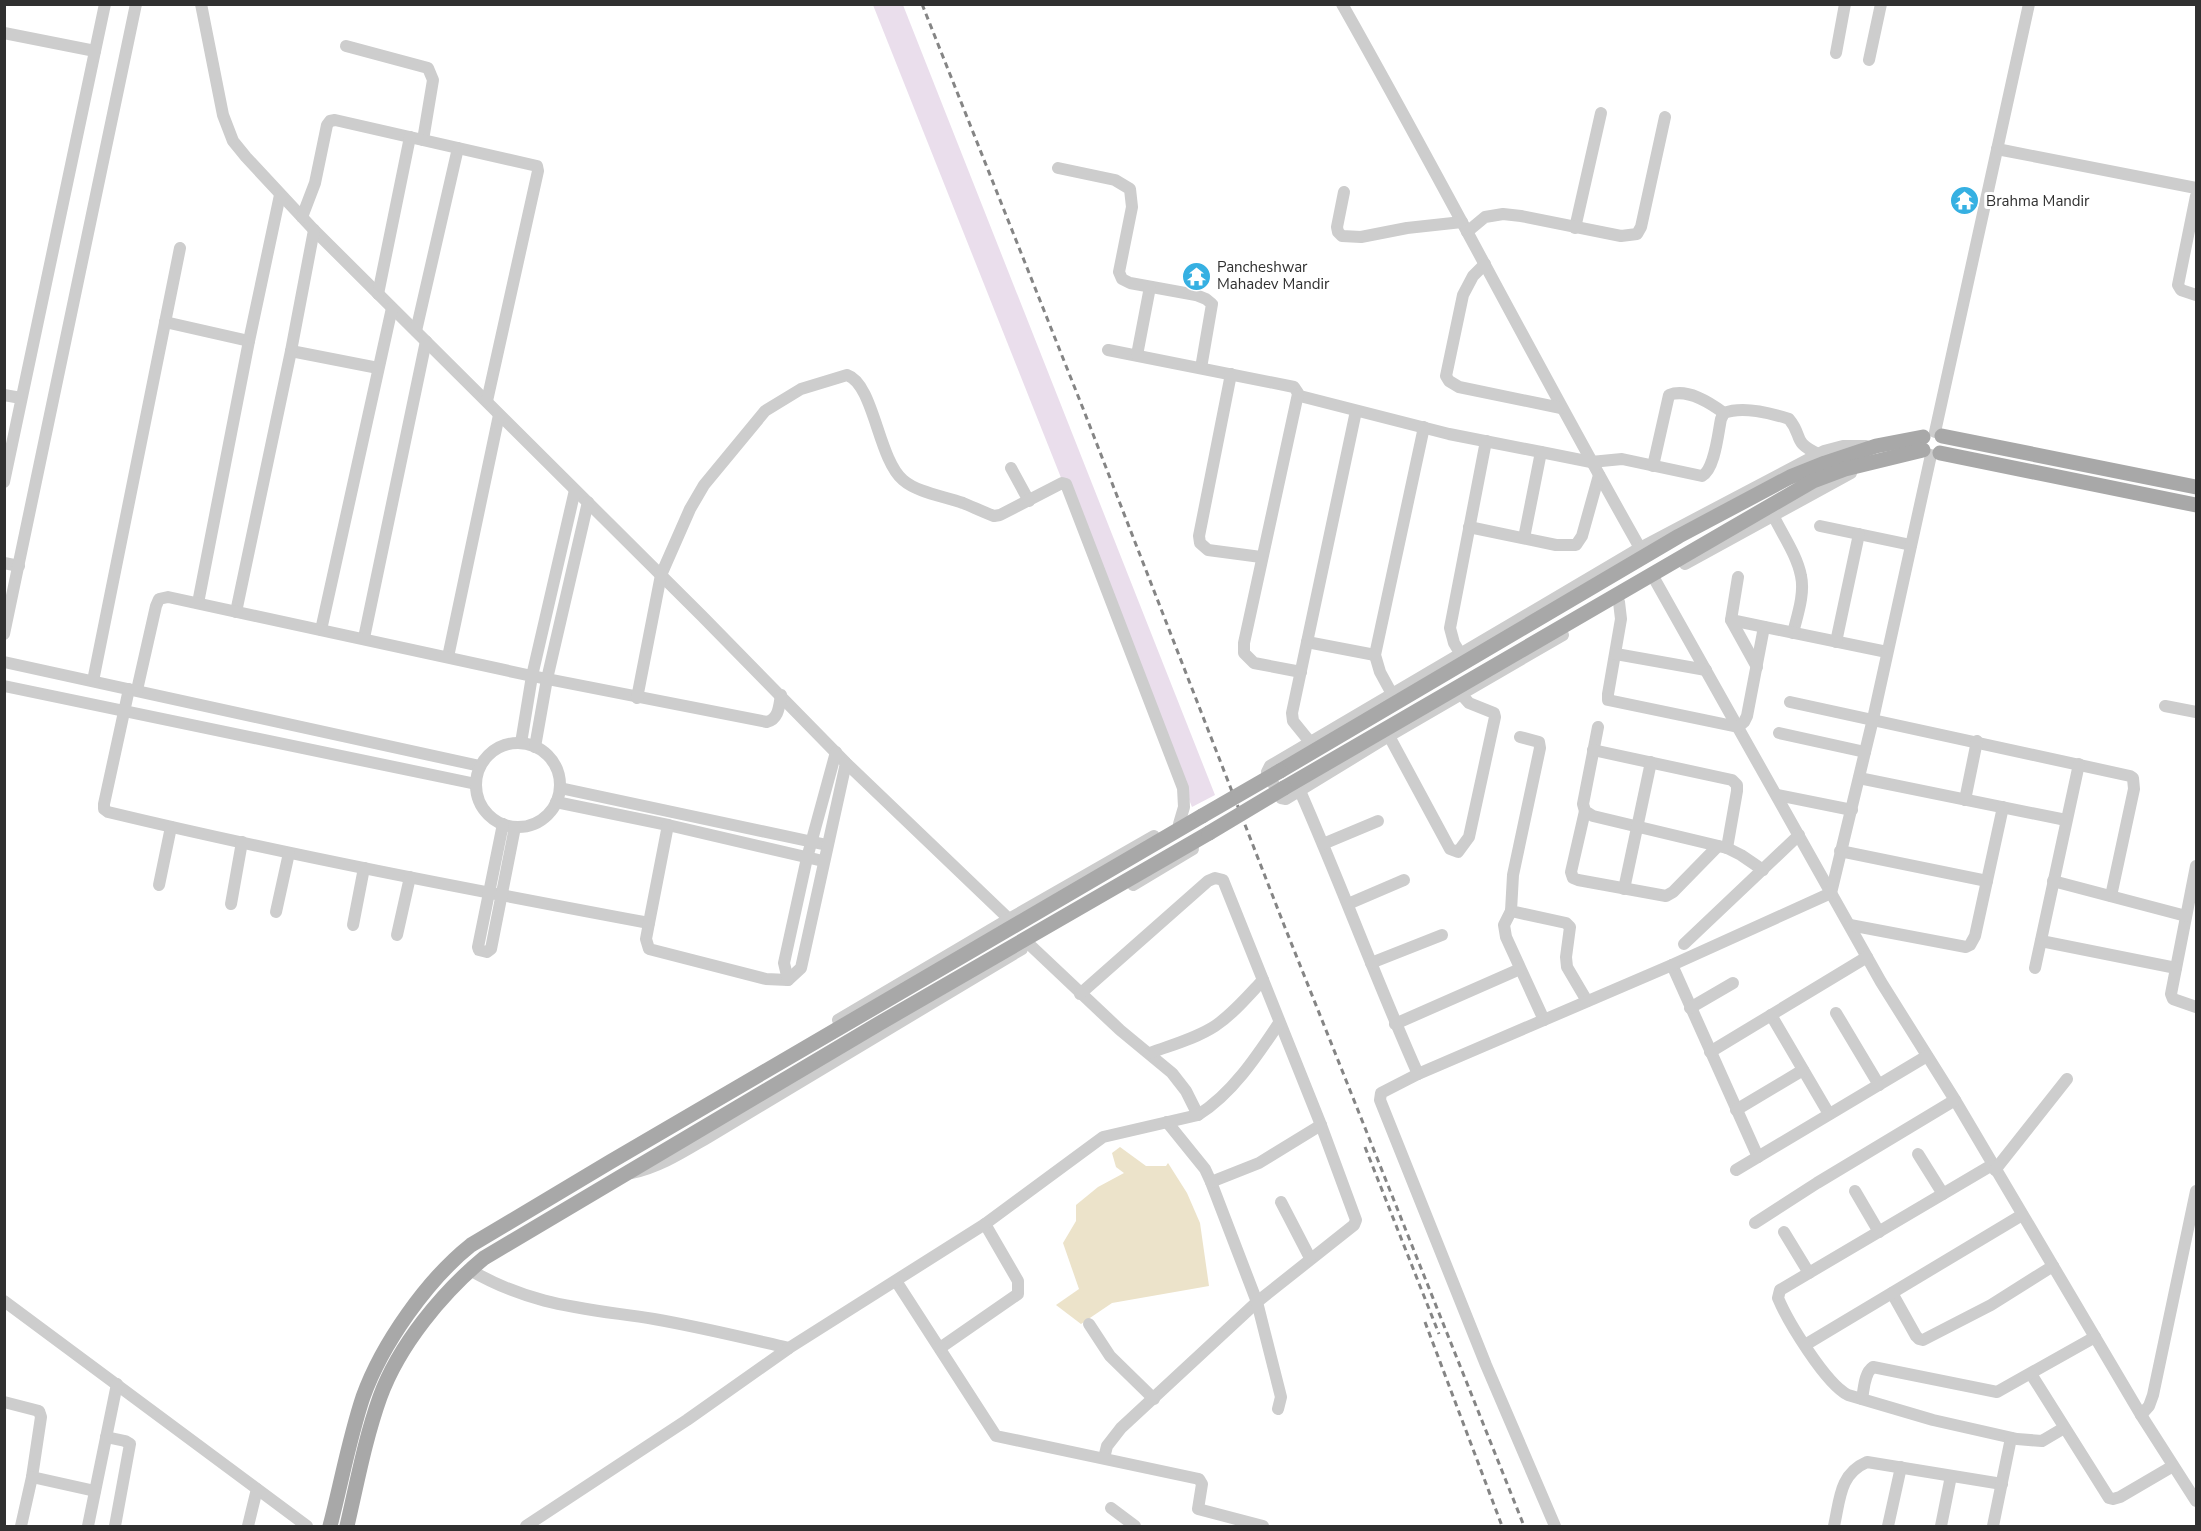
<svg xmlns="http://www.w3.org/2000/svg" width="2201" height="1531" viewBox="0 0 2201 1531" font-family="'Nunito Sans',sans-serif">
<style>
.green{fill:#eadeec}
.water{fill:#ece3ca}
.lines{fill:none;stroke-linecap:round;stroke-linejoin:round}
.minor{stroke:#cdcdcd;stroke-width:12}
.major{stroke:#a8a8a8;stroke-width:15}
.rail{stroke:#858585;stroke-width:3;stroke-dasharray:6 4.5;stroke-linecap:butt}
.major-bridge{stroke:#a8a8a8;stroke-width:15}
.labels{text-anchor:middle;stroke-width:6;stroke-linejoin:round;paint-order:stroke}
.poi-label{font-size:15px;fill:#303030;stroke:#fff;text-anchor:start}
</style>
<rect width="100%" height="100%" fill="#fff"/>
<!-- green -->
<polygon class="green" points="873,5 903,5 1215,795 1192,807"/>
<!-- water -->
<polygon class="water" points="1120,1147 1146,1166 1166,1166 1168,1163 1187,1193 1200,1223 1209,1286 1112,1303 1081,1324 1056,1305 1079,1289 1063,1243 1076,1221 1076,1205 1098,1187 1124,1173 1116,1167 1112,1153"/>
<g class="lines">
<!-- minor -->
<g class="minor">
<polyline points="201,4 223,115 233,141 246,157 314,230 702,616 846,763 1009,919"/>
<path d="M 1342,4 C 1444,184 1538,368 1640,548"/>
<polyline points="4,33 95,51"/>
<polyline points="346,46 428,68 433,80 423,140"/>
<polyline points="1836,53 1845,4"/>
<polyline points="1869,60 1881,4"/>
<polyline points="1997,149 2196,188"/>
<polyline points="1058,168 1115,180 1130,189 1132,207 1119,272 1122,279 1130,283 1196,295 1206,299 1212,304 1201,368"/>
<polyline points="1344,192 1337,227 1338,232 1342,236 1361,237 1407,228 1462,222"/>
<polyline points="2196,196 2178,285 2181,290 2196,295"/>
<polyline points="302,217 315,183 327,125 330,121 335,120 537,166 538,171 487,401"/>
<polyline points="1575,228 1601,113"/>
<polyline points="1467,232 1485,217 1503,214 1521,216 1621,236 1637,234 1641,227 1665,117"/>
<polyline points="1485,264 1473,276 1463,295 1446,376 1449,381 1459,387 1561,408"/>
<polyline points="378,294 410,137"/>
<polyline points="165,322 249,341"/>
<polyline points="416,331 458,148"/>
<path d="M 1108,350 L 1294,387 L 1300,396 L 1449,434 L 1541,452 L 1591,462 L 1622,459 L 1702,476 C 1715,469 1718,433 1721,419 L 1724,413 C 1742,406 1771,413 1789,419 C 1804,437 1791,441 1818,454"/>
<polyline points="291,351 378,368"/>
<polyline points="1137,355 1150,287"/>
<polyline points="1231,374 1199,536 1200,543 1208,550 1261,557"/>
<polyline points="1298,394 1244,643 1244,653 1254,663 1301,672"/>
<polyline points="4,395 21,398"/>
<polyline points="1935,432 2029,4"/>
<path d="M 1653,466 L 1669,395 C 1687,388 1709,402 1724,413"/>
<polyline points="1011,468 1029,501"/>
<polyline points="4,482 105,4"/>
<path d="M 1773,515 C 1782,534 1797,555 1801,576 C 1805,594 1797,616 1793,633"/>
<polyline points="1820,526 1911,545"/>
<polyline points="1469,527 1556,545 1576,545 1582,536 1599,475"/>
<polyline points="1524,538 1541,452"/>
<polyline points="4,563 19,566"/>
<polyline points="1685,564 1851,473"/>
<polyline points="1738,577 1731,620 1757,667"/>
<polyline points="1655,580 1881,982 1955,1100 2141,1415 2196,1501"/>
<polyline points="1619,602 1621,619 1608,694 1608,700 1738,727 1744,722 1747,716 1764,627"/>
<polyline points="198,603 249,341 280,195"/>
<polyline points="236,612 291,351 314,230"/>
<polyline points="1731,620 1887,652"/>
<polyline points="321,630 392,308"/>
<polyline points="4,634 136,4"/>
<polyline points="1563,635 1389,736 1286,799 1281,798 1267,772 1270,766 1640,548 1824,451 1843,446 1866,446"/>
<polyline points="364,638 426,341"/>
<polyline points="1307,642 1375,655"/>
<polyline points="1836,642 1859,534"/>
<polyline points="1460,653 1454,643 1450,628 1486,441"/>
<polyline points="1616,654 1706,670"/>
<polyline points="448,657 499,415"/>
<polyline points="4,662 480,766"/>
<polyline points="93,681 180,248"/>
<polyline points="4,686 476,784"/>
<path d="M 129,689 L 104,804 L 104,809 L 108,812 C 287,855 468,889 649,923"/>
<path d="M 137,690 L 156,606 L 159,599 L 168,597 L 532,676 L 767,722 C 779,719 779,706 781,695"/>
<polyline points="1392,694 1380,672 1375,655 1424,427"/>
<path d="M 637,698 L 661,575 L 690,509 L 704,485 L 765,411 L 801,389 L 847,375 C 874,384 878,459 903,480 C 918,493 944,496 963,503 C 973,507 983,512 994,516 L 1000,515 L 1062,483 L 1066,484 L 1183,788 L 1184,807 L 1179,824"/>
<polyline points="1790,702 2130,776 2133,778 2134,789 2111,896"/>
<polyline points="2165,706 2196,712"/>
<polyline points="1598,727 1583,804 1585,811 1593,816 1727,848 1741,855 1763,870"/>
<polyline points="1779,733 1865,752"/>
<polyline points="1389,736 1450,849 1458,852 1469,837 1495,717 1494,713 1469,703 1461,694"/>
<polyline points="1520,737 1539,742 1540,748 1513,875 1511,911 1566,923 1570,927 1566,957 1567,967 1587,1001"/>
<polyline points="1310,742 1293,721 1292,713 1356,411"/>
<polyline points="521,743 532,676 575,490"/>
<circle cx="518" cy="785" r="42"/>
<polyline points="535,747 547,679 588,502"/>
<polyline points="1593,750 1732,780 1737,785 1737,791 1727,848"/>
<polyline points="1859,778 2066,820"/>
<polyline points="560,788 827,845"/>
<path d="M 1300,791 C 1341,884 1376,980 1418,1074"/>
<polyline points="1777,795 1852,810"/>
<polyline points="1965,800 1977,741"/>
<polyline points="556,802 668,825 823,861"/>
<polyline points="1585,811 1571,872 1573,878 1578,880 1666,896 1673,892 1718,846"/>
<polyline points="503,824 478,947 479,950 487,952 491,949 515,827"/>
<polyline points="668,825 649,923 646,939 649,949 766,979 788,980 801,968 846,763"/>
<polyline points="1323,844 1378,821"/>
<polyline points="1840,851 1987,881"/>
<polyline points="2196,866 2171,994 2173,999 2196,1007"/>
<polyline points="2053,881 2186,916"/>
<polyline points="159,885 171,827"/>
<polyline points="1133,885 1193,849"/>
<polyline points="1624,889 1651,762"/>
<polyline points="231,904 242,842"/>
<polyline points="1348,904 1404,880"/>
<polyline points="1511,911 1504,925 1506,937 1544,1020"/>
<polyline points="276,912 289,853"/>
<polyline points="353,925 364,868"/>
<polyline points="1850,925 1966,947 1970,945 1975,936 2003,807"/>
<polyline points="397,935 410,877"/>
<polyline points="2041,941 2176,968"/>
<polyline points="1684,944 1799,835"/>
<polyline points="1030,945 1120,1030 1172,1073 1186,1091 1198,1115"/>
<polyline points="1371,963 1442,935"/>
<polyline points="1672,965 1758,1157"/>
<polyline points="2035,968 2079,764"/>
<polyline points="788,980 784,963 807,858 836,752"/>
<polyline points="1080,994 1208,881 1215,878 1223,880 1321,1125 1356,1220 1354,1225 1257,1302 1121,1428 1107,1446 1104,1458"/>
<polyline points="1690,1008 1733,983"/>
<polyline points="1836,1013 1879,1085"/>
<polyline points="1771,1015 1829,1114"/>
<polyline points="838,1020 1009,919 1154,836"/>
<polyline points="1395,1024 1520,969"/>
<polyline points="1710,1052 1867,957"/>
<path d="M 1150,1053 C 1171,1045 1195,1039 1215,1026 C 1233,1014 1248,996 1263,980"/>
<polyline points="1736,1110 1803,1070"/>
<polyline points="1167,1122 1205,1169 1211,1182 1257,1302 1281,1397 1278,1409"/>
<polyline points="1918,1154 1943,1194"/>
<path d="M 1992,1165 L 1780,1290 L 1778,1298 C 1788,1322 1826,1384 1848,1395 L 1933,1420 L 2017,1439 L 2042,1441 L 2064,1428"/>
<polyline points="1736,1170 1927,1056"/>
<polyline points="1995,1170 2067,1079"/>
<path d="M 632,1173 C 660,1167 683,1152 707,1138 L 1022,949"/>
<polyline points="1211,1182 1259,1163 1321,1125"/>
<polyline points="1855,1191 1879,1232"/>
<polyline points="1281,1202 1310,1258"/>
<polyline points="1755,1223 1817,1183 1955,1100"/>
<polyline points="1784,1232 1809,1273"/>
<path d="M 470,1270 C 534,1307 584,1308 654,1319 C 700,1327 745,1338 789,1348"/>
<polyline points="896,1281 996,1436 1199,1479 1202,1484 1198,1509 1263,1526"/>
<polyline points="1892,1293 1916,1336 1919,1339 1923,1340 1991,1305 2053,1266"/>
<polyline points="4,1301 307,1526"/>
<polyline points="1089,1324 1110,1356 1154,1399"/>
<polyline points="1805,1345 2022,1215"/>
<polyline points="940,1348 1018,1294 1018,1281 985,1224"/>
<polyline points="2031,1374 2109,1498 2113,1499 2120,1497 2173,1466"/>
<path d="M 1862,1399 C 1864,1389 1864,1373 1873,1367 L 1997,1392 L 2095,1337"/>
<polyline points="4,1402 39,1411 41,1417 32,1477 21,1526"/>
<polyline points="2141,1415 2149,1406 2153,1395 2196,1191"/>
<polyline points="106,1437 125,1441 130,1444 115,1526"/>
<polyline points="32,1477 95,1491"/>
<polyline points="1111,1508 1135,1526"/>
<polyline points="88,1526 117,1384"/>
<polyline points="248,1526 257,1489"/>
<path d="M 526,1526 L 687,1420 L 789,1348 L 985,1224 L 1103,1137 L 1198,1115 C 1232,1094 1257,1056 1279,1023"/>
<polyline points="1555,1526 1486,1365 1380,1100 1381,1093 1418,1074 1672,965 1831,893 1873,719 1931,455"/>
<path d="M 1834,1526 C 1840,1500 1839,1474 1867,1462 L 2002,1484"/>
<polyline points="1888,1526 1901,1467"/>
<polyline points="1941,1526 1951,1476"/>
<polyline points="1993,1526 2011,1438"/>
</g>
<!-- major -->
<g class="major">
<polyline points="1942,436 2196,487"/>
<polyline points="1940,453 2196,505"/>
<polyline points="1280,771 1679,536 1790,477 1825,463 1876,446 1923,437"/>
<polyline points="1284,788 1813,481 1845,469 1923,450"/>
<path d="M 330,1526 C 341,1484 349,1439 363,1397 C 382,1344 427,1280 471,1245 L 610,1162 L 1202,816"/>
<path d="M 347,1526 C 357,1483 365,1439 380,1397 C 399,1345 442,1293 484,1258 L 880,1023 L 1209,833"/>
</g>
<!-- rail -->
<g class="rail">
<polyline points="922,4 1084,411 1284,925 1524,1526"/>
<polyline points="1365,1147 1439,1334"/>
<polyline points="1425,1322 1502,1526"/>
</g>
<!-- major-bridge -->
<g class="major-bridge">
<polyline points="1202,816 1280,771"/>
<polyline points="1209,833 1284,788"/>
</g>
</g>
<!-- icons -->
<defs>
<symbol id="temple-disc" viewBox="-11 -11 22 22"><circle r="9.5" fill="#36b0e2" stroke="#fff"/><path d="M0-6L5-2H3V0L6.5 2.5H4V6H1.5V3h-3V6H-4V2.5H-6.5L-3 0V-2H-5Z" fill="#fff"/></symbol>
</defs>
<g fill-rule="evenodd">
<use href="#temple-disc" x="1948" y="184" width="33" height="33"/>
<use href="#temple-disc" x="1180" y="260" width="33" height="33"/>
</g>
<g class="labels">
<!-- poi labels -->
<g class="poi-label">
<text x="1986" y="206">Brahma Mandir</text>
<text x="1217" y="272">Pancheshwar<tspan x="1217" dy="17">Mahadev Mandir</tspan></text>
</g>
</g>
<!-- border -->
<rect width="2201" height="1531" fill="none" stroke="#303030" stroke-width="12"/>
</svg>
